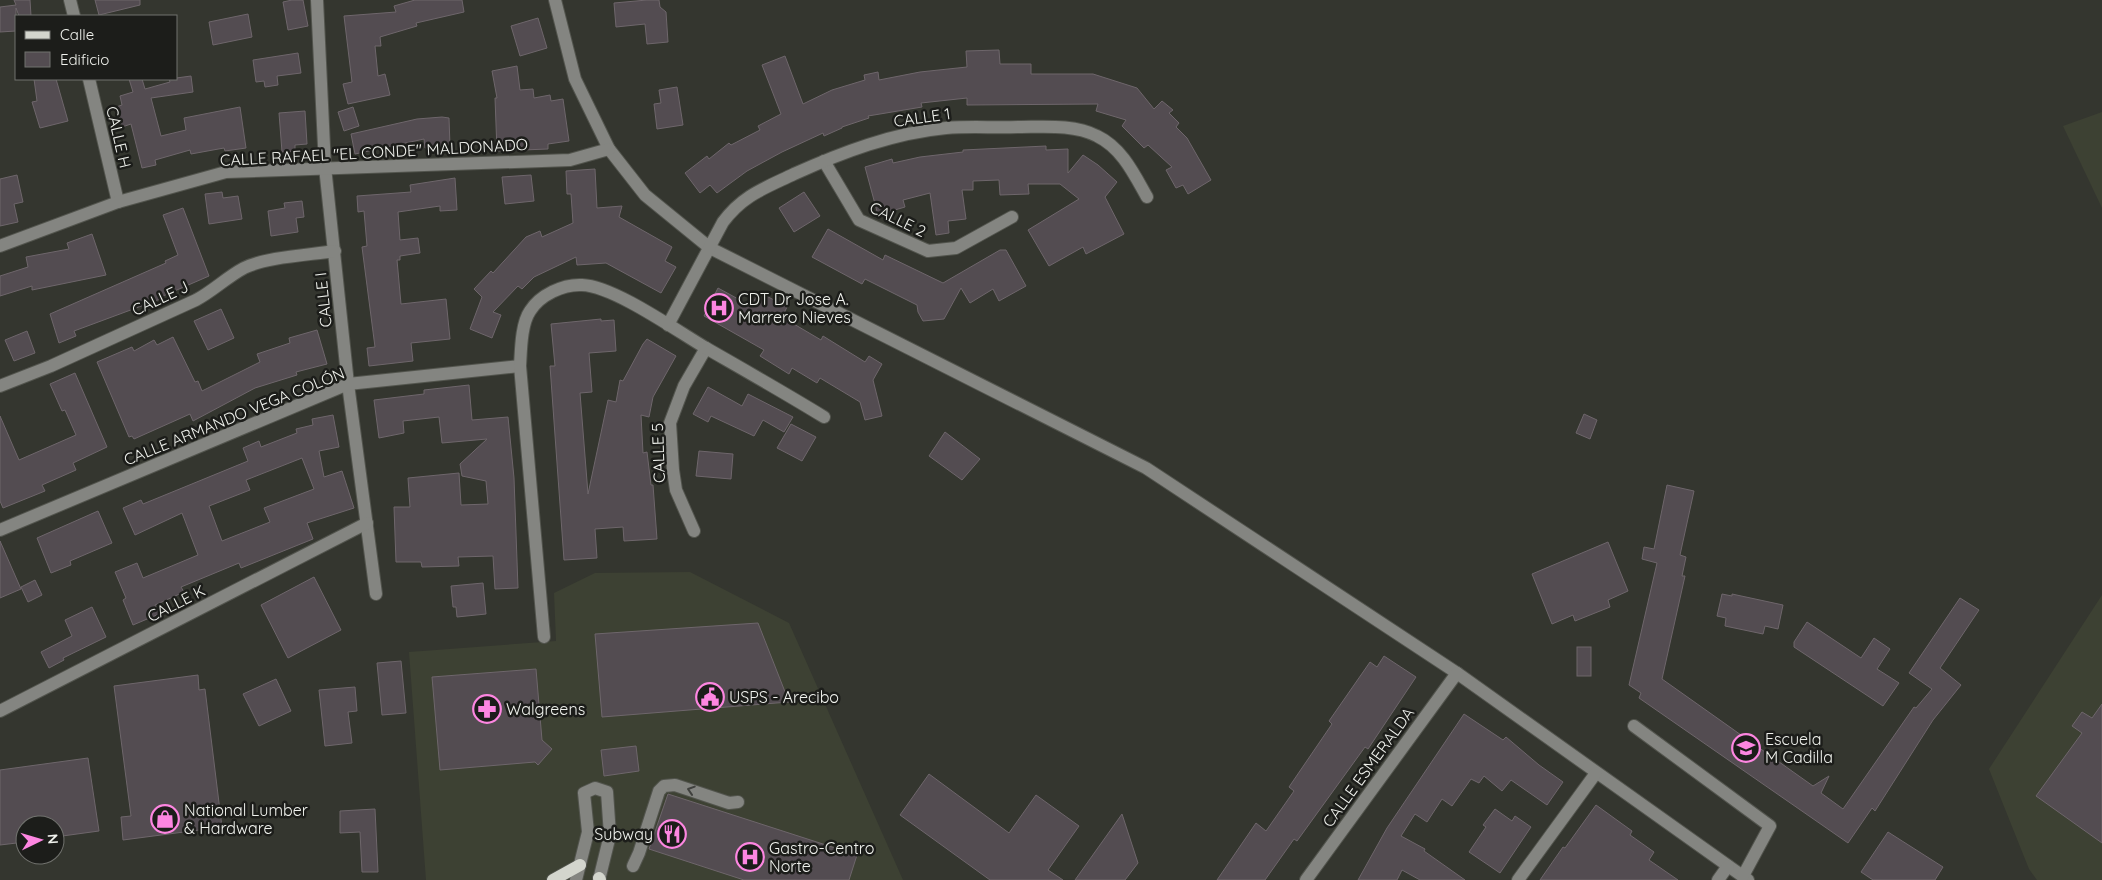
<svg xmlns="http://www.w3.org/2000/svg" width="2102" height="880" viewBox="0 0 2102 880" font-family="Quicksand,sans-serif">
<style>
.built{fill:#3d4133}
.building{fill:#534c51;stroke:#6e666b;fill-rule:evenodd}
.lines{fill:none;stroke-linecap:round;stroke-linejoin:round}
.minor-casing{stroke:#52544d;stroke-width:14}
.major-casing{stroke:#52544d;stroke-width:14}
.minor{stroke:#848581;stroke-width:12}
.major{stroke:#d3d5cd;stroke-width:12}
.oneway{stroke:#40413e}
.labels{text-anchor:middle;stroke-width:5;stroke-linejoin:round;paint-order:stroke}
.street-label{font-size:16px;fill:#f0f2ed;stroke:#1c1d1a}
.poi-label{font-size:16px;fill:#f0f2ed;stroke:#1c1d1a;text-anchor:start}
</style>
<rect width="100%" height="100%" fill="#34362f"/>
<!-- built -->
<g class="built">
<polygon points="2102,112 2102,208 2063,126"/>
<polygon points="690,572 789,623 903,880 426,880 409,652 556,641 554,593 595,573"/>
<polygon points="2102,595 2102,880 2037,880 2029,869 1989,769"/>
</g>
<!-- building -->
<g class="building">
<polygon points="14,0 30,0 31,16 19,16 16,8 16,31 0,32 0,7 16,5"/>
<polygon points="95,0 140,0 140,5 99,15"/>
<polygon points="292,0 303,0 308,26 288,30 283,2"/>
<polygon points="415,0 462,0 464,12 416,23 417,26 380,37 381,46 375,46 378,76 385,74 390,95 348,104 343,84 352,82 344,16 396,12 394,6"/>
<polygon points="647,0 659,0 660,7 666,12 668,42 647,44 645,24 616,27 614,3"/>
<polygon points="248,14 252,37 213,45 209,22"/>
<polygon points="538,18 547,48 520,56 511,26"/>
<polygon points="999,50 1000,64 1031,64 1031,74 1093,74 1137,88 1154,109 1162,101 1173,110 1169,113 1179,123 1176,127 1187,138 1211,180 1188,194 1183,185 1176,188 1166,170 1172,167 1148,145 1144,148 1122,126 1126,120 1096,111 1098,104 967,105 967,98 921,103 922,107 868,116 869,118 842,127 842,128 824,136 823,133 782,152 747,171 717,193 710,185 700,193 685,173 707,156 709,159 729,143 731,145 760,130 758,126 781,114 762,65 785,56 803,104 832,90 865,80 864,75 878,72 879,80 920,72 967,67 966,51"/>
<polygon points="298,53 301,73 277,76 278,85 265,87 264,81 256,82 253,60"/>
<polygon points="517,66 520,90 533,89 534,98 550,95 551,101 563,99 569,141 548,144 548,149 497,151 495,98 497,98 492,71"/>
<polygon points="191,76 193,92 151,98 161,136 186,130 184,118 240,107 246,148 225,151 224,148 191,154 190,150 155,160 156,165 142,168 131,124 122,127 116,107 122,105 120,96 133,92 129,79 142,79 145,89 170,82 169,79"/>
<polygon points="34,79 56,79 68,121 40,128 32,102 37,101"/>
<polygon points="677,87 683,125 657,129 654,104 661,103 659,90"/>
<polygon points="353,107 359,126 344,131 338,112"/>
<polygon points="305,111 307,144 295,145 295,151 282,152 279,113"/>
<polygon points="442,117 449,118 450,146 425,148 424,139 355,154 351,134 417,119"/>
<polygon points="1046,146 1046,150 1068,149 1068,173 1083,155 1098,165 1117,182 1105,197 1124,234 1086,254 1083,247 1049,266 1028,230 1079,199 1060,184 1028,184 1029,194 1000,195 999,180 973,181 973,190 962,190 966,219 948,221 949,233 936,235 930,193 903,200 905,207 878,215 865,167 892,159 893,163 920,157 963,152 963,150"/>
<polygon points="595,169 597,208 622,206 619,217 672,247 665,261 676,267 661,293 606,263 577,265 576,257 534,277 522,289 518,286 493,312 501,315 492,338 470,329 482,297 474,289 491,271 493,273 526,237 540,231 542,237 573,223 571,194 567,194 566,171"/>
<polygon points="17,175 23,202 14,204 18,222 0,226 0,179"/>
<polygon points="531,175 534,201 505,204 502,177"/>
<polygon points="455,178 457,210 440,211 440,206 398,212 400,240 418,238 420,253 400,256 400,260 397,260 401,304 446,299 450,339 411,343 413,361 369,366 367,348 375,347 362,247 367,246 364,211 358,212 357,196 411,192 410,185"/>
<polygon points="222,192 223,198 238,196 242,219 209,224 205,194"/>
<polygon points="804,192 820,216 794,232 779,208"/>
<polygon points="302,201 304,217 296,218 298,232 271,236 268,211 285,208 284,203"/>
<polygon points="183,208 209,276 163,296 163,298 74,331 76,336 59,343 50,314 166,263 165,261 178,255 163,215"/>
<polygon points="828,229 883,260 885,255 943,283 1000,250 1006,250 1026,286 999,301 993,289 970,303 961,288 944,319 923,321 918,312 917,305 865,279 862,284 812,257"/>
<polygon points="92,234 106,275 32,290 32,286 0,296 0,276 28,267 26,257 69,249 67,243"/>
<polygon points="718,288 751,306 759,292 787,307 782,317 821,340 823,336 865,362 869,356 882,364 873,380 882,416 865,420 860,402 820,378 817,383 792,368 789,374 760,356 764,350 704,316"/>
<polygon points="221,309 234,338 208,350 194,321"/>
<polygon points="601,319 601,321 614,320 616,351 589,353 592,392 580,393 588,494 608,400 616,402 620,380 623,381 643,344 647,339 676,356 653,397 649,417 641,415 643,453 647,452 651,485 653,485 657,539 624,541 623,527 595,529 597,558 564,560 550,366 555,366 551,324"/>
<polygon points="317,330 327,364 296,372 297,375 255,388 193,421 190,414 134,439 132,436 129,437 97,362 132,347 134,351 154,340 157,345 173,337 195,382 198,381 202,391 260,362 257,354 290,343 289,338"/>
<polygon points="27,331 35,353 14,361 5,340"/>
<polygon points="75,373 107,447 73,463 76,470 42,485 45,491 3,508 0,501 0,416 19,460 76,435 65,410 62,411 50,384"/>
<polygon points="469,385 472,420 508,417 514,478 518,588 495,589 493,556 458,557 459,566 422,567 421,562 396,562 394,507 410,507 408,478 459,473 461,505 488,504 486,481 462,476 460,464 487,439 442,443 439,417 403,421 404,433 379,438 374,400 424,394 424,390"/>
<polygon points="708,387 742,406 748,394 793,417 784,432 763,420 754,436 711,416 708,422 693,414"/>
<polygon points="1584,414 1597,420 1590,439 1576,433"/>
<path d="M 333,415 L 339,447 L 319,451 L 324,477 L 342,471 L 354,508 L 307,523 L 313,539 L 241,568 L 239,563 L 181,587 L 184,592 L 155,605 L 159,614 L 133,625 L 123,600 L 126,598 L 115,572 L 137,563 L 143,578 L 198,555 L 182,513 L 135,535 L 123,508 L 141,500 L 143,504 L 248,461 L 243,448 L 259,441 L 261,447 L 297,433 L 296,429 L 313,425 L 312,419 ZM 302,458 L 314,489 L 264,508 L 270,522 L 222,541 L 209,506 L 250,490 L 246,480 Z"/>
<polygon points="791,424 816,437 802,461 777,448"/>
<polygon points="945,432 980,459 962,480 929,456"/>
<polygon points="699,451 733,454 731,479 696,476"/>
<polygon points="1667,485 1694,491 1680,555 1686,557 1682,576 1685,576 1662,679 1813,786 1829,776 1821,793 1843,809 1914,707 1916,708 1932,689 1909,673 1960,598 1979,610 1940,668 1961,685 1933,720 1875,811 1872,808 1848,843 1639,698 1641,693 1629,685 1657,563 1642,559 1644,547 1654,549"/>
<polygon points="98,511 112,543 70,561 71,565 51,573 37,538"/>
<polygon points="0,541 21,589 0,598"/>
<polygon points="1608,542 1628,591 1608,600 1610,607 1575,621 1573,615 1552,624 1532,574"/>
<polygon points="314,577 341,630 288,658 261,605"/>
<polygon points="35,580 42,595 28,602 21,587"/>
<polygon points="483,583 486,614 457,617 456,607 453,607 451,586"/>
<polygon points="1722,594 1732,596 1732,594 1783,605 1778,629 1765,626 1763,634 1725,626 1726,618 1717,616"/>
<polygon points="92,607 106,637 63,658 64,660 49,668 41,652 72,636 65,620"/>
<polygon points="1807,622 1861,658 1874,638 1890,649 1877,669 1899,683 1883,706 1794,647 1794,642"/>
<polygon points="758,623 789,702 602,717 595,634"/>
<rect x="1577" y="647" width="14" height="29"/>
<polygon points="1384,656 1416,677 1368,749 1365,747 1297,841 1294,839 1265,880 1217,880 1256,823 1266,831 1294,791 1289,787 1332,724 1329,721 1370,662 1377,667"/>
<polygon points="401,661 406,713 382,715 377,663"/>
<polygon points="536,669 542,740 552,749 538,765 535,762 440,770 432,677"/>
<polygon points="198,675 199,690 205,689 222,827 123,840 121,817 131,816 114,686"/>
<polygon points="276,679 291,711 259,726 243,694"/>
<polygon points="355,687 357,711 348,712 352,743 325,746 319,690"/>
<polygon points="2102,704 2102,843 2036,796 2082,733 2072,726 2082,712 2092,718"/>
<polygon points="1464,714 1503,740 1506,737 1539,765 1563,782 1547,805 1511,780 1502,791 1484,776 1479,783 1471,779 1452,806 1442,799 1427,822 1415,814 1401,836 1425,849 1424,851 1465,880 1420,880 1402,870 1397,880 1358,880 1387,828"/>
<polygon points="636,746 639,771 604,776 601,750"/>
<polygon points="88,758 99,831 55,837 55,825 25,825 25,842 0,845 0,770"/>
<polygon points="929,774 1009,833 1036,795 1079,826 1048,870 1063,880 990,880 900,815"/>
<polygon points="668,794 857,855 849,880 744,880 649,849"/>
<polygon points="1596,805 1632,831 1630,835 1654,852 1649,860 1678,880 1540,880 1563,847 1565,848"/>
<polygon points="375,809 378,872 362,872 360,832 340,833 340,811"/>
<polygon points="1495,809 1512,821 1515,816 1531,827 1500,873 1469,852 1486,827 1483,825"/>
<polygon points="1122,814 1138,863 1125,880 1075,880"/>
<polygon points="1888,832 1943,867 1935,880 1873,880 1861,872"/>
</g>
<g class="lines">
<defs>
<g id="minor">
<polyline points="70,0 74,16"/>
<polyline points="317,0 325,167 348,384 376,594"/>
<polyline points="555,0 575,79 609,149 645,195 710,248 1146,468 1457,673 1748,880"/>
<polyline points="89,79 118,202"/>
<polyline points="824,161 859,220 928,251 956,248 1012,217"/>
<polyline points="0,246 118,202 226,172 570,160 609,149"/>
<path d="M 668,325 L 723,222 C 743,195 765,188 794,174 C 843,152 893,133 946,128 C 970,126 995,128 1019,127 C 1043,127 1074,124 1097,136 C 1122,148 1134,174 1147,197"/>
<path d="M 0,386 L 51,366 L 196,300 C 213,291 227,277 244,268 C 266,257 309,255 335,251"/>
<polyline points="0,530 348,384 520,366"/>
<polyline points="694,531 676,490 673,470 670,423 684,386 706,348"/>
<path d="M 544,637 L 520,366 C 521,351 521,324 530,311 C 540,295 563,284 582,285 C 614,286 677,331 706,348 C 746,371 785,393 824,417"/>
<polyline points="0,711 367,523"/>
<polyline points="1634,726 1770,826 1743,876"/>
<polyline points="633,866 639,853 659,791 664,786 675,785 729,803 738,802"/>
<polyline points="576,880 588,832 584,793 595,788 607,792 610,835 599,880"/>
<polyline points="1306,880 1457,673"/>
<polyline points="1518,880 1596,773"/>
<polyline points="1718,880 1728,866"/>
</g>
<g id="major">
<polyline points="599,878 600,880"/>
<polyline points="553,880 580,865"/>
</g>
</defs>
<!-- minor casing -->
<use href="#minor" class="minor-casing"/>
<!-- major casing -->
<use href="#major" class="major-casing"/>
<!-- minor -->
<use href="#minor" class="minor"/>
<!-- major -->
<use href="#major" class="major"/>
</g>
<!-- one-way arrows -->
<defs><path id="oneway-chevron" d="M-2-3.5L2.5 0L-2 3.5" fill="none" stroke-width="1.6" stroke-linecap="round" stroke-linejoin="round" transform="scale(1.25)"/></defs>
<use class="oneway" href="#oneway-chevron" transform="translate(691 790) rotate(-162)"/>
<!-- icons -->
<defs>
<symbol id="hospital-ring" viewBox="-11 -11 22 22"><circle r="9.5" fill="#1c1d1a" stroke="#fd86e1" stroke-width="1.5"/><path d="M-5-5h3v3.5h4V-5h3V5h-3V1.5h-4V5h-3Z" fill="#fd86e1"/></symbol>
<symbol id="civic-ring" viewBox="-11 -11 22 22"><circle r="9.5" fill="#1c1d1a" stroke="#fd86e1" stroke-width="1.5"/><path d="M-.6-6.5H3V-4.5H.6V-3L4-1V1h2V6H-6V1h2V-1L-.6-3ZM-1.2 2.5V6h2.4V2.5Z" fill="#fd86e1"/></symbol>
<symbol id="pharmacy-ring" viewBox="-11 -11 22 22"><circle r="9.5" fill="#1c1d1a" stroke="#fd86e1" stroke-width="1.5"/><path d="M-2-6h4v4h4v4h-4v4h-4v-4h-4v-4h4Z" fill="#fd86e1"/></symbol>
<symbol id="school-ring" viewBox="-11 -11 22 22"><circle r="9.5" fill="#1c1d1a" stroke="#fd86e1" stroke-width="1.5"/><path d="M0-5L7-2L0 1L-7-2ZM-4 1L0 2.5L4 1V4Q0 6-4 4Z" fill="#fd86e1"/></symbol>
<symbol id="shop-ring" viewBox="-11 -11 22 22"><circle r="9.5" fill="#1c1d1a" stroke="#fd86e1" stroke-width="1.5"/><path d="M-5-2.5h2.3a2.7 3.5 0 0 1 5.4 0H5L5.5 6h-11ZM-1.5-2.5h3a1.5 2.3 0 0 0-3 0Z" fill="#fd86e1"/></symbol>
<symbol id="restaurant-ring" viewBox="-11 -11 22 22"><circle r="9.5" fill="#1c1d1a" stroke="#fd86e1" stroke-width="1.5"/><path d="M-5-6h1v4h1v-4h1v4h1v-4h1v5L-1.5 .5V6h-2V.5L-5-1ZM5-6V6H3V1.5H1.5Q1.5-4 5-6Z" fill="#fd86e1"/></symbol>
</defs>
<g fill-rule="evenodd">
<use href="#hospital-ring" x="703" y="292" width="32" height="32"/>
<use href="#civic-ring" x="694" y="681" width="32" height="32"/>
<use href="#pharmacy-ring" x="471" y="693" width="32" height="32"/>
<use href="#school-ring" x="1730" y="732" width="32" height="32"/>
<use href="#shop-ring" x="149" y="803" width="32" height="32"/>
<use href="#restaurant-ring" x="656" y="818" width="32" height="32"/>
<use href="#hospital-ring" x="734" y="841" width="32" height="32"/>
</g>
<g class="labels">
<!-- street labels -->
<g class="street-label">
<text transform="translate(922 117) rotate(-8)" y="6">CALLE 1</text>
<text transform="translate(119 137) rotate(77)" y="6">CALLE H</text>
<text transform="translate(374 152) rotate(-3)" y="6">CALLE RAFAEL "EL CONDE" MALDONADO</text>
<text transform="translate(898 219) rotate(26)" y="6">CALLE 2</text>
<text transform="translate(160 298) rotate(-25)" y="6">CALLE J</text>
<text transform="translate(323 300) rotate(-96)" y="6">CALLE I</text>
<text transform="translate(234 416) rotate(-22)" y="6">CALLE ARMANDO VEGA COLÓN</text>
<text transform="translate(658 453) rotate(-92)" y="6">CALLE 5</text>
<text transform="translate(176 603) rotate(-27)" y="6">CALLE K</text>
<text transform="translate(1368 767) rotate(-54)" y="6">CALLE ESMERALDA</text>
</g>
<!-- poi labels -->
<g class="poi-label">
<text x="738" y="305">CDT Dr Jose A.<tspan x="738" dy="18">Marrero Nieves</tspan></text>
<text x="729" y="703">USPS - Arecibo</text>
<text x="506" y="715">Walgreens</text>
<text x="1765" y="745">Escuela<tspan x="1765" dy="18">M Cadilla</tspan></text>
<text x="184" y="816">National Lumber<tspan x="184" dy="18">&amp; Hardware</tspan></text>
<text x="653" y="840" text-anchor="end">Subway</text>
<text x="769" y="854">Gastro-Centro<tspan x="769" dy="18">Norte</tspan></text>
</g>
</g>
<!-- legend -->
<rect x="15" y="15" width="162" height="65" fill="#1c1d1a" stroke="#71726e"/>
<rect x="25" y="31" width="25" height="8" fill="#d3d5cd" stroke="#71726e"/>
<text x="60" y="40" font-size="15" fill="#f0f2ed">Calle</text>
<rect x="25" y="52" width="25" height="15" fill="#534c51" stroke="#71726e"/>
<text x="60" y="65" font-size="15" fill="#f0f2ed">Edificio</text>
<!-- north arrow -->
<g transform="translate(40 840) rotate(85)"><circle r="24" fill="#1c1d1a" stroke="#71726e"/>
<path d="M0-4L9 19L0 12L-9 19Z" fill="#fd86e1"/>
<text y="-8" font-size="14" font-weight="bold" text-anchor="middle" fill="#f0f2ed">N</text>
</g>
</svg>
